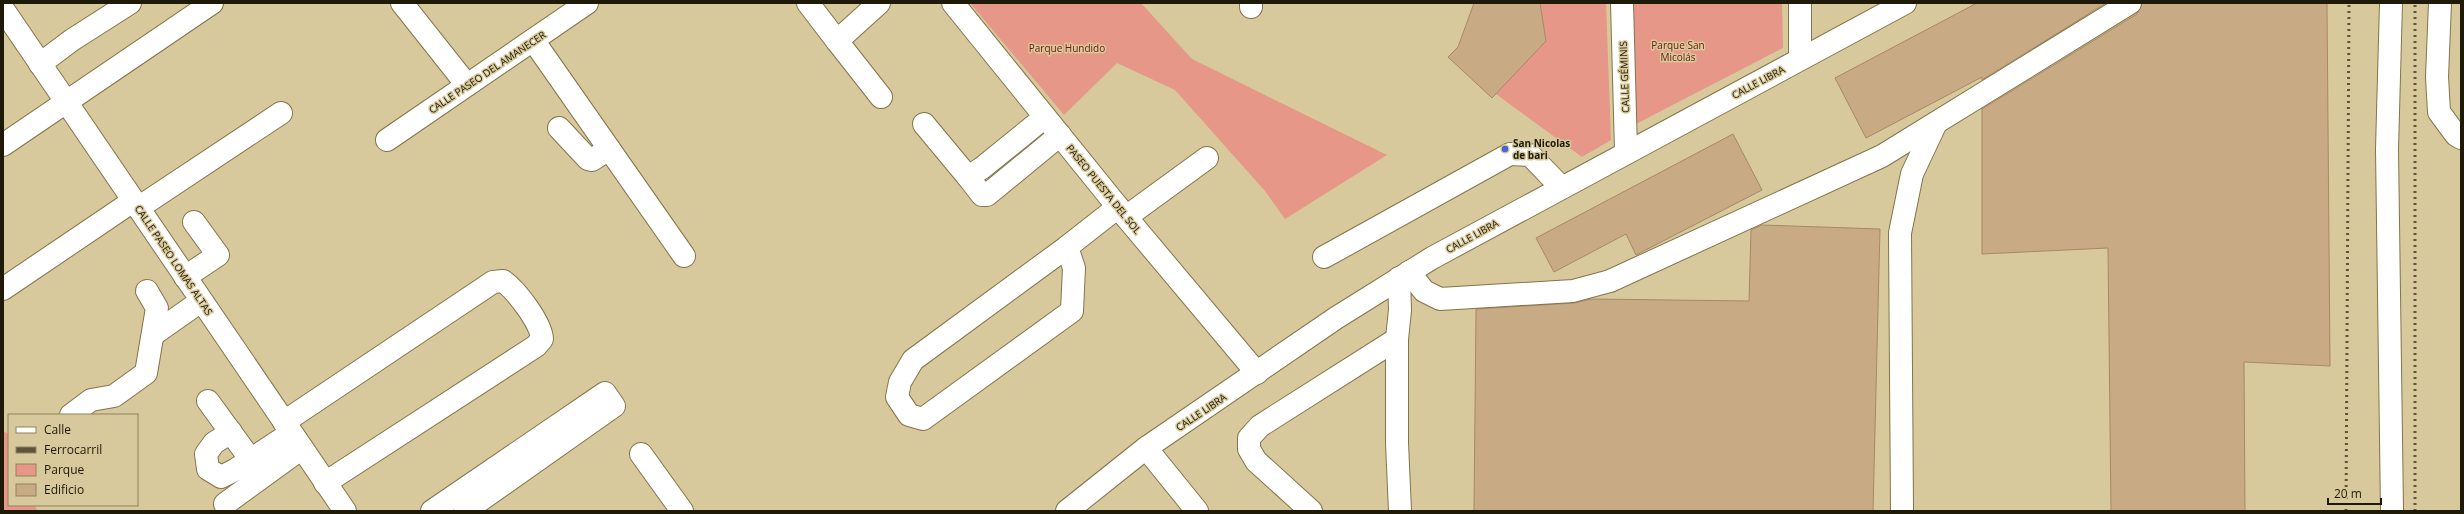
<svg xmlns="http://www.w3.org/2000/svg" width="2464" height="514" viewBox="0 0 2464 514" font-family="'Open Sans',sans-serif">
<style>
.green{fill:#e69788}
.building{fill:#c8aa85;stroke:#a68966}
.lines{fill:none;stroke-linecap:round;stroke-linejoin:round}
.minor-casing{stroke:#83754b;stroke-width:24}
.minor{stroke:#fff;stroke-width:22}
.rail{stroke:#5d5439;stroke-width:3;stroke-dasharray:2 4;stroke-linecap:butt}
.poi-dot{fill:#4c61d6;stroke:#d8c99c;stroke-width:1.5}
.labels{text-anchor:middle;stroke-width:3;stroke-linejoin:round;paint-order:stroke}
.park-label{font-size:10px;fill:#6d170a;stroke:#d8c99c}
.street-label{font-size:10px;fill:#1f1908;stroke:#d8c99c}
.poi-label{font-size:10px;font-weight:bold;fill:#1f1908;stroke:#d8c99c;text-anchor:start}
</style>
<rect width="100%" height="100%" fill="#d8c99c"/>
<!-- green -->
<g class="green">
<polygon points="970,3 1141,3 1192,59 1387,155 1285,219 1265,191 1175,90 1117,63 1064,115"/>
<polygon points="1540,3 1606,3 1611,140 1582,157 1496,94"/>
<polygon points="1630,3 1782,3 1783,48 1634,125"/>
<polygon points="3,431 9,434 9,505 34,505 38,511 3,511"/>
</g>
<!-- building -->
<g class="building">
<polygon points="1474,3 1540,3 1546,41 1492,98 1448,57 1458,47"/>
<polygon points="1977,3 2106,3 1982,80 1982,77 1866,138 1835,78"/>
<polygon points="2142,3 2327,3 2330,366 2244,362 2245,511 2111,511 2108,248 1982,254 1982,109 2137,14"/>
<polygon points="1733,134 1762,190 1636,255 1626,234 1554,272 1536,238"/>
<polygon points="1762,225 1880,229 1873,511 1474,511 1476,309 1574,303 1592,299 1749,301 1751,230"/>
</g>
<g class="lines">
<defs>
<g id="minor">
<polyline points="402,3 467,85"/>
<polyline points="808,3 837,41 879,3"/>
<polyline points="953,3 1126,217 1257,373"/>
<polyline points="1622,3 1626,151"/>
<polyline points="1800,3 1800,59"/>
<polyline points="2391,3 2387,149 2392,511"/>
<polyline points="2440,3 2437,77 2439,112 2456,135 2461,138"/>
<polyline points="1251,7 1251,3"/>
<polyline points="3,9 345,511"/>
<polyline points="533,40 684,256"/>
<polyline points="837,41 881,97"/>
<polyline points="40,64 72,40 130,3"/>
<polyline points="924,124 968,177 982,168 1045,117"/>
<polyline points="559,128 588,159 592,160 609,149"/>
<polyline points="387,140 587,3"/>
<polyline points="3,145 212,3"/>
<polyline points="968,177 982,195 987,195 1060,135"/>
<polyline points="138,208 281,113"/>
<polyline points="1126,217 1207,158"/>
<polyline points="1067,247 1074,268 1072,311 923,419 909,415 897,397 900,382 913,360 1067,247 1118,207"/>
<polyline points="1324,257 1510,154 1530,155 1561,187"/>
<polyline points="1409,272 1424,291 1440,299 1573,291 1610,281 1882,156 2130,3"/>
<polyline points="185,277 218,255 194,222"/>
<polyline points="1399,278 1400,310 1397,339 1397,443 1400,511"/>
<polyline points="3,289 133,201"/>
<polyline points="154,334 201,301"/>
<polyline points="208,401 251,460"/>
<polyline points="71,415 91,400 114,396 146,373 157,308 147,291"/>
<path d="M 284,422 L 493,282 L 503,281 C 517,291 541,323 542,339 L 536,346 L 325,483"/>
<polyline points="231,432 214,443 206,454 208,469 221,477 235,470 291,433"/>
<polyline points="1146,448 1197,511"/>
<polyline points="641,454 682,511"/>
<polyline points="225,504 302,448"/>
<polyline points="432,511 605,393 614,406 465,511"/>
<polyline points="1067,511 1146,448 1336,318 1432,258 1905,3"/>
<polyline points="1311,511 1256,461 1249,449 1249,438 1260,426 1397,339"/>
<polyline points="1902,511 1900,233 1912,174 1936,123"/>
</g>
</defs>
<!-- minor casing -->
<use href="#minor" class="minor-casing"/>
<!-- minor -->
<use href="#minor" class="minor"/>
<!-- rail -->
<g class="rail">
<polyline points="2346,511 2349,3"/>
<polyline points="2415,511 2415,3"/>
</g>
</g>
<!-- markers -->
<circle class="poi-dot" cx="1505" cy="149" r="4"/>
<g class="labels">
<!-- park labels -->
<g class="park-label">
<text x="1678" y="49">Parque San<tspan x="1678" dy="12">Micolás</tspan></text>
<text x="1067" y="52">Parque Hundido</text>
</g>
<!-- street labels -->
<g class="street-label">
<text transform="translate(487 72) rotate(-34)" y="4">CALLE PASEO DEL AMANECER</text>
<text transform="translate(1624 77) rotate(-92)" y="4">CALLE GÉMINIS</text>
<text transform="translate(1758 82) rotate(-28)" y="4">CALLE LIBRA</text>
<text transform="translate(1104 189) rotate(51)" y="4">PASEO PUESTA DEL SOL</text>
<text transform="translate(1472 236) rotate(-29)" y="4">CALLE LIBRA</text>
<text transform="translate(174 260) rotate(56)" y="4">CALLE PASEO LOMAS ALTAS</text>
<text transform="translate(1201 412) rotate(-34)" y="4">CALLE LIBRA</text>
</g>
<!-- poi labels -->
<g class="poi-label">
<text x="1513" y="147">San Nicolas<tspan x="1513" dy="12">de bari</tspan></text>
</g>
</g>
<!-- border -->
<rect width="2464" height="514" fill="none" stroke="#1f1908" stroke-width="8"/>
<!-- legend -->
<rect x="8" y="414" width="130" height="92" fill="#d8c99c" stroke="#8e8361"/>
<rect x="16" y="427" width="20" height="6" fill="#ffffff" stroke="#8e8361"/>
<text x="44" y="434" font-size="12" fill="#1f1908">Calle</text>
<rect x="16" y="447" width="20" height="6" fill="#5d5439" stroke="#8e8361"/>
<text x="44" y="454" font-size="12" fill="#1f1908">Ferrocarril</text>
<rect x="16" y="464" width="20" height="12" fill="#e69788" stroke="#8e8361"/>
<text x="44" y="474" font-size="12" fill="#1f1908">Parque</text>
<rect x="16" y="484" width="20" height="12" fill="#c8aa85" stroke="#8e8361"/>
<text x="44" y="494" font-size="12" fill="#1f1908">Edificio</text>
<!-- scale -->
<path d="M2328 498v6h53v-6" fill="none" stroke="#1f1908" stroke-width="2"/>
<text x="2334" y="498" font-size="12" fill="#1f1908" stroke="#d8c99c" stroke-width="3" paint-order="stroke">20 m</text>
</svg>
